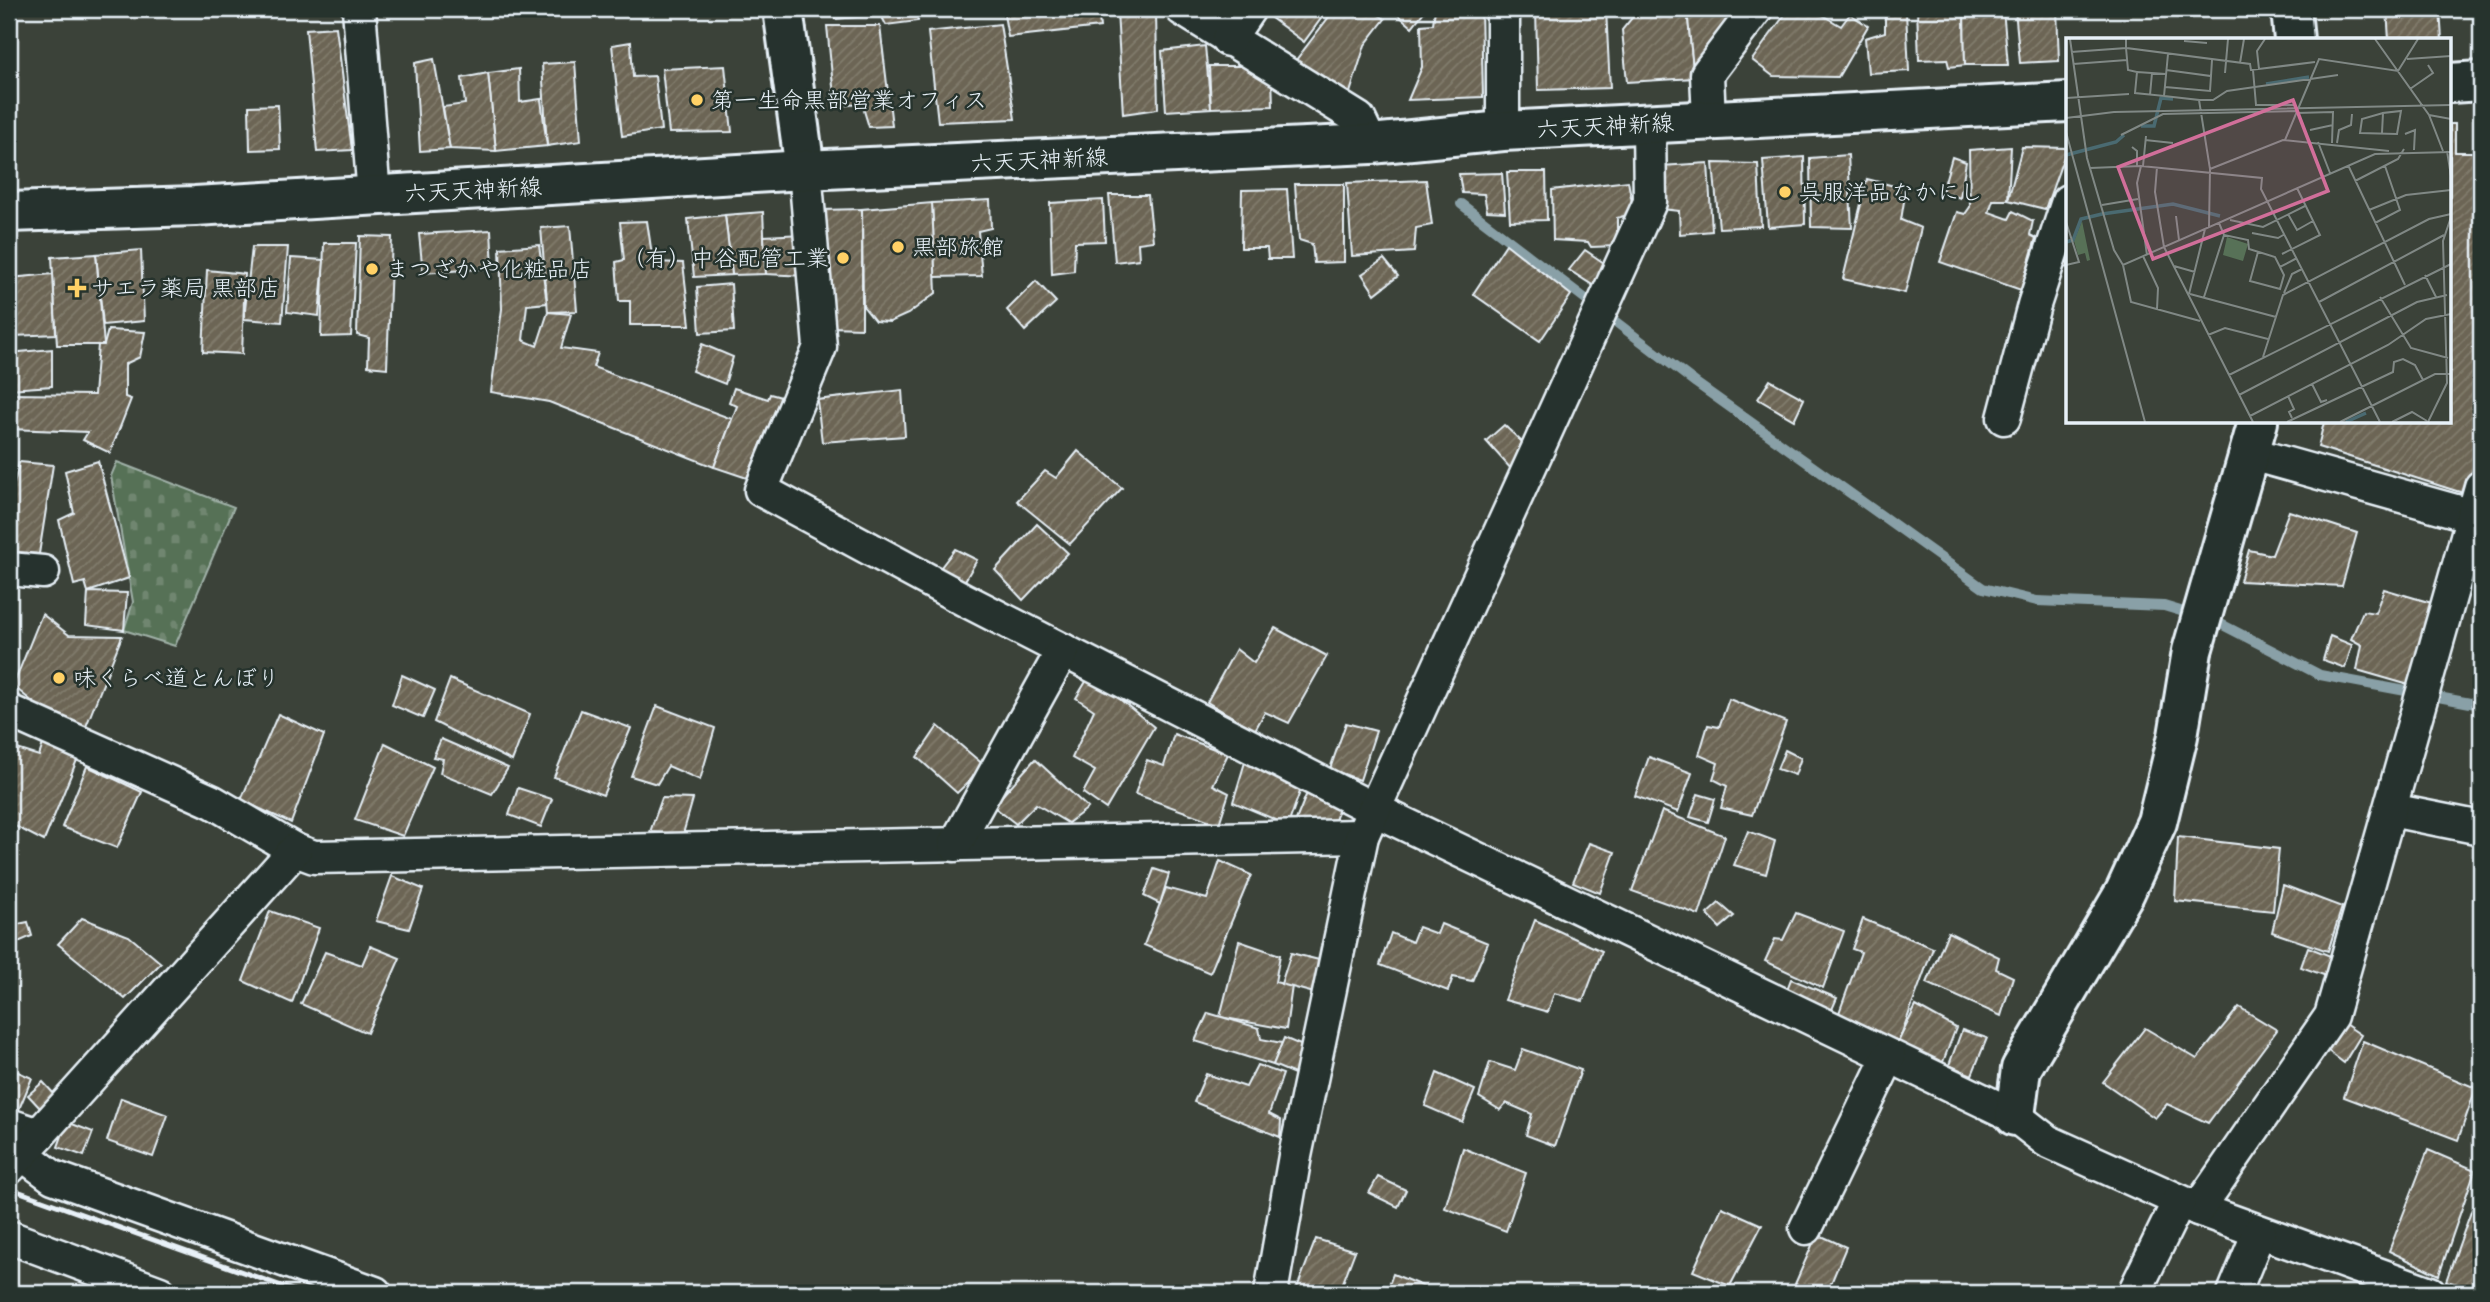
<svg xmlns="http://www.w3.org/2000/svg" width="2490" height="1302" viewBox="0 0 2490 1302" font-family="Itim,'Klee One',sans-serif">
<style>
.cemetery{fill:url(#cemetery-stones);stroke:#a0b1a8;stroke-width:2}
.lines{fill:none;stroke-linecap:round;stroke-linejoin:round}
.stream{stroke:#89a0a7;stroke-width:10}
.building{fill:url(#building-hatch);stroke:#e8f1f8;stroke-width:2}
.minor-casing{stroke:#e8f1f8;stroke-width:37}
.tertiary-casing{stroke:#e8f1f8;stroke-width:44}
.secondary-casing{stroke:#e8f1f8;stroke-width:44}
.minor{stroke:#26332d;stroke-width:32}
.tertiary{stroke:#26332d;stroke-width:38}
.secondary{stroke:#26332d;stroke-width:38}
.rail{stroke:#e8f1f8;stroke-width:5}
.poi-dot{fill:#ffd166;stroke:#26332d;stroke-width:2.5}
.labels{text-anchor:middle;stroke-width:5;stroke-linejoin:round;paint-order:stroke}
.poi-label{font-size:23px;fill:#e8f1f8;stroke:#26332d;text-anchor:start}
.street-label{font-size:23px;fill:#e8f1f8;stroke:#26332d}
.inset-river{fill:none;stroke:#4a6a71;stroke-width:3.5}
.inset-road{fill:none;stroke:#808885;stroke-width:2}
.view{fill:#d16f9a;fill-opacity:0.15;stroke:#d16f9a;stroke-width:3.5}
.inset-edge{fill:none;stroke:#e8f1f8;stroke-width:3.5}
</style>
<defs>
<pattern id="cemetery-stones" width="16" height="16" patternUnits="userSpaceOnUse" patternTransform="scale(1.75)"><rect width="16" height="16" fill="#577157"/><path d="M2 7V4a2 2 0 0 1 4 0v3zM10 15v-3a2 2 0 0 1 4 0v3z" fill="#6f8670"/></pattern>
<pattern id="building-hatch" width="6" height="6" patternUnits="userSpaceOnUse" patternTransform="scale(1.75)"><rect width="6" height="6" fill="#6c6554"/><path d="M-1 1l2-2M0 6l6-6M5 7l2-2" fill="none" stroke="#817c6d"/></pattern>
</defs>
<rect width="100%" height="100%" fill="#3b4239"/>
<filter id="ink" filterUnits="userSpaceOnUse"><feTurbulence type="fractalNoise" baseFrequency=".0143" numOctaves="2"/><feDisplacementMap in="SourceGraphic" scale="14" xChannelSelector="R" yChannelSelector="G"/><feConvolveMatrix kernelMatrix="1 2 1 2 8 2 1 2 1" color-interpolation-filters="sRGB"/></filter>
<g filter="url(#ink)">
<!-- cemetery -->
<polygon class="cemetery" points="117,462 234,507 175,646 124,630 133,602 111,476"/>
<g class="lines">
<!-- stream -->
<polyline class="stream" points="1461,204 1696,383 1983,588 2037,601 2164,606 2217,622 2320,675 2481,705"/>
</g>
<!-- building -->
<g class="building">
<polygon points="833,9 917,9 918,21 886,25 881,15 835,19"/>
<polygon points="1003,9 1098,9 1100,27 1008,37"/>
<polygon points="1259,9 1328,9 1304,42"/>
<polygon points="1335,9 1370,9 1385,19 1365,45 1349,96 1296,60"/>
<polygon points="1403,9 1426,9 1412,27 1398,15"/>
<polygon points="1435,9 1481,9 1483,97 1408,100 1422,67 1421,25 1433,24"/>
<polygon points="1536,9 1606,9 1610,88 1538,90"/>
<polygon points="1639,9 1687,9 1694,78 1627,82 1622,30"/>
<polygon points="1687,9 1739,9 1694,78"/>
<polygon points="1789,9 1812,9 1841,26 1850,14 1868,26 1838,77 1773,76 1752,60"/>
<polygon points="1917,9 1964,9 1965,65 1949,67 1947,59 1919,60"/>
<polygon points="1964,9 2003,9 2008,65 1965,65"/>
<polygon points="2015,9 2057,9 2059,61 2020,63"/>
<polygon points="2387,9 2440,9 2442,40 2389,40"/>
<polygon points="1117,11 1156,13 1158,109 1123,114"/>
<polygon points="1885,12 1906,12 1909,71 1868,73 1865,38 1885,32"/>
<polygon points="1000,24 1015,119 938,122 928,32"/>
<polygon points="827,26 880,26 892,126 869,127 862,104 835,106"/>
<polygon points="336,27 352,150 317,152 306,29"/>
<polygon points="631,42 633,77 655,76 661,130 622,136 612,45"/>
<polygon points="1205,46 1211,108 1166,111 1162,51"/>
<polygon points="434,59 450,149 420,151 415,63"/>
<polygon points="575,62 581,141 547,146 542,64"/>
<polygon points="725,66 732,132 669,133 662,69"/>
<polygon points="1209,66 1247,66 1272,77 1273,106 1211,108"/>
<polygon points="519,69 520,102 541,99 547,146 496,151 488,73"/>
<polygon points="488,73 496,151 450,149 443,107 465,104 462,78"/>
<polygon points="278,105 280,149 250,150 249,106"/>
<polygon points="2450,124 2455,124 2455,152 2481,152 2481,440 2466,494 2318,447 2324,422 2450,422"/>
<polygon points="2011,147 2008,200 1993,200 1989,212 2009,219 2013,211 2033,221 2030,235 2036,238 2021,290 1940,262 1957,212 1965,214 1970,207 1969,150"/>
<polygon points="2022,147 2067,148 2045,209 2008,200"/>
<polygon points="1848,155 1852,228 1811,227 1810,158"/>
<polygon points="1804,157 1805,224 1768,227 1763,160"/>
<polygon points="1952,157 1966,162 1960,198 1942,192"/>
<polygon points="1708,163 1712,231 1680,234 1679,211 1662,209 1661,166"/>
<polygon points="1713,163 1758,164 1761,226 1719,228"/>
<polygon points="1507,172 1546,172 1547,220 1510,221"/>
<polygon points="1502,173 1505,212 1487,211 1484,194 1462,193 1459,174"/>
<polygon points="1867,179 1906,189 1901,220 1921,228 1905,293 1843,279"/>
<polygon points="1426,180 1432,225 1416,228 1414,252 1352,256 1347,183"/>
<polygon points="1628,181 1634,213 1617,218 1617,246 1591,247 1588,242 1553,240 1552,190"/>
<polygon points="1295,184 1344,184 1344,262 1314,263 1312,244 1299,240"/>
<polygon points="1287,189 1292,259 1268,259 1267,248 1241,248 1242,190"/>
<polygon points="1109,195 1148,195 1153,241 1138,243 1139,259 1115,262"/>
<polygon points="990,200 991,228 978,231 982,276 935,277 932,203"/>
<polygon points="1103,200 1105,241 1075,242 1074,271 1052,274 1050,203"/>
<polygon points="932,203 936,293 908,314 890,322 875,321 863,306 862,209"/>
<polygon points="862,209 862,328 829,327 821,210"/>
<polygon points="763,212 766,274 732,275 725,215"/>
<polygon points="725,215 732,275 694,277 688,219"/>
<polygon points="647,221 653,262 683,263 690,325 630,325 630,301 619,301 616,262 624,260 620,222"/>
<polygon points="570,226 577,311 548,312 541,228"/>
<polygon points="2068,226 2068,268 2058,265"/>
<polygon points="491,230 493,268 423,273 419,234"/>
<polygon points="803,234 805,276 766,274 764,236"/>
<polygon points="360,236 392,237 387,368 368,366 369,338 357,335"/>
<polygon points="324,243 356,243 351,336 321,337"/>
<polygon points="1506,244 1571,295 1540,341 1473,294"/>
<polygon points="539,245 547,303 527,305 523,340 537,346 548,312 571,314 561,348 598,353 593,367 732,419 714,467 549,402 491,392 502,309 500,248"/>
<polygon points="252,247 288,247 282,322 244,319"/>
<polygon points="141,250 144,321 103,325 96,254"/>
<polygon points="1585,250 1607,265 1594,286 1569,270"/>
<polygon points="96,254 104,345 57,345 52,257"/>
<polygon points="291,258 324,260 319,316 287,312"/>
<polygon points="1384,259 1398,276 1375,294 1362,274"/>
<polygon points="207,270 245,274 242,354 203,352"/>
<polygon points="53,274 56,334 14,336 10,278"/>
<polygon points="1036,281 1056,302 1025,331 1007,310"/>
<polygon points="731,284 734,331 700,333 697,287"/>
<polygon points="108,330 145,332 140,357 125,364 125,397 131,399 110,453 83,440 88,432 9,429 9,394 94,395 98,345 104,345"/>
<polygon points="702,344 733,357 725,384 692,371"/>
<polygon points="52,349 52,386 9,389 9,353"/>
<polygon points="1770,380 1804,399 1794,420 1758,399"/>
<polygon points="734,388 768,399 770,394 781,397 747,478 714,467 737,406 729,402"/>
<polygon points="902,390 905,436 822,442 817,400"/>
<polygon points="1504,425 1522,442 1511,469 1486,441"/>
<polygon points="1078,451 1122,488 1070,544 1017,501 1045,471 1056,478"/>
<polygon points="98,461 129,578 88,592 85,582 74,585 59,520 74,513 65,471"/>
<polygon points="19,462 53,465 39,554 9,551 9,507"/>
<polygon points="2289,511 2357,533 2342,586 2240,581 2249,550 2272,555"/>
<polygon points="1037,524 1068,553 1023,600 995,570"/>
<polygon points="955,549 977,560 963,584 938,571"/>
<polygon points="2384,589 2435,604 2409,685 2357,670 2362,645 2351,639 2363,611 2375,613"/>
<polygon points="88,592 127,593 124,630 86,625"/>
<polygon points="42,614 69,635 122,636 85,729 44,711 13,686"/>
<polygon points="1275,628 1327,656 1289,723 1265,712 1255,730 1207,702 1236,649 1254,663"/>
<polygon points="2330,636 2352,645 2345,668 2323,660"/>
<polygon points="402,675 435,690 423,718 392,705"/>
<polygon points="1090,675 1154,727 1106,809 1083,793 1095,771 1072,758 1094,710 1076,698"/>
<polygon points="450,679 530,714 512,761 434,722"/>
<polygon points="1729,699 1786,722 1752,815 1721,808 1727,786 1713,779 1718,763 1699,755 1708,725 1719,727"/>
<polygon points="657,706 715,728 700,780 668,766 657,784 631,776"/>
<polygon points="581,710 631,728 603,795 554,777"/>
<polygon points="278,714 324,735 291,823 241,800"/>
<polygon points="1346,723 1376,731 1360,780 1330,769"/>
<polygon points="938,726 985,766 957,793 917,757"/>
<polygon points="1174,734 1228,754 1213,785 1229,793 1219,824 1135,794 1147,760 1164,766"/>
<polygon points="441,739 508,768 492,794 440,773 443,759 433,757"/>
<polygon points="385,743 433,767 403,836 355,820"/>
<polygon points="43,744 77,760 44,841 9,823 9,763 14,748 39,756"/>
<polygon points="1785,750 1801,758 1795,775 1777,769"/>
<polygon points="1649,757 1692,773 1678,812 1635,796"/>
<polygon points="1035,759 1088,808 1068,823 1036,804 1016,824 993,806"/>
<polygon points="1245,762 1302,786 1288,825 1233,802"/>
<polygon points="87,766 142,792 117,848 62,827"/>
<polygon points="518,788 552,799 541,827 509,815"/>
<polygon points="1309,788 1340,804 1335,821 1296,820"/>
<polygon points="1698,794 1715,799 1708,822 1690,817"/>
<polygon points="662,798 693,799 683,834 650,832"/>
<polygon points="1662,811 1725,836 1699,915 1632,891"/>
<polygon points="1748,831 1775,841 1766,874 1734,865"/>
<polygon points="2178,837 2279,849 2273,911 2175,901"/>
<polygon points="1589,843 1615,852 1600,893 1573,882"/>
<polygon points="1220,861 1251,875 1210,973 1144,945 1166,888 1207,899"/>
<polygon points="1154,869 1169,874 1160,904 1144,896"/>
<polygon points="392,876 423,889 409,929 376,921"/>
<polygon points="2283,885 2342,907 2328,951 2272,932"/>
<polygon points="1719,903 1734,916 1720,928 1707,914"/>
<polygon points="270,911 319,928 292,1003 243,981"/>
<polygon points="1796,913 1844,931 1823,988 1765,961 1775,939 1783,940"/>
<polygon points="82,918 129,936 161,963 125,999 58,944"/>
<polygon points="1863,919 1933,948 1897,1046 1839,1013 1861,952 1852,949"/>
<polygon points="1535,920 1602,951 1583,1001 1554,993 1548,1012 1505,1000"/>
<polygon points="28,922 32,936 16,943 9,926"/>
<polygon points="1441,924 1488,943 1472,981 1453,977 1448,991 1380,965 1391,933 1412,942 1418,927 1437,934"/>
<polygon points="1948,932 1999,957 1996,969 2013,977 2001,1016 1927,983"/>
<polygon points="1239,941 1280,955 1275,982 1292,986 1286,1029 1220,1017"/>
<polygon points="370,946 400,958 367,1033 301,1004 325,952 362,965"/>
<polygon points="2308,947 2333,957 2329,977 2301,967"/>
<polygon points="1291,953 1323,961 1314,993 1281,984"/>
<polygon points="1791,979 1837,998 1830,1014 1786,992"/>
<polygon points="1916,1006 1956,1028 1941,1067 1895,1048"/>
<polygon points="2239,1007 2277,1030 2208,1123 2167,1104 2155,1118 2103,1082 2145,1028 2197,1059"/>
<polygon points="1208,1013 1259,1028 1261,1039 1282,1043 1273,1065 1195,1041"/>
<polygon points="2339,1020 2361,1035 2344,1063 2323,1047"/>
<polygon points="1962,1030 1987,1038 1972,1075 1949,1065"/>
<polygon points="1284,1038 1303,1046 1297,1075 1273,1065"/>
<polygon points="2363,1041 2476,1088 2458,1140 2344,1097"/>
<polygon points="1523,1049 1581,1070 1555,1146 1526,1135 1532,1114 1506,1103 1500,1110 1479,1097 1490,1062 1515,1070"/>
<polygon points="1257,1065 1283,1074 1269,1114 1281,1120 1280,1137 1194,1102 1206,1074 1246,1087"/>
<polygon points="9,1068 32,1078 17,1114 9,1111"/>
<polygon points="1437,1073 1475,1090 1462,1122 1425,1106"/>
<polygon points="43,1082 55,1095 40,1108 28,1095"/>
<polygon points="121,1098 168,1115 153,1157 107,1141"/>
<polygon points="67,1122 93,1132 84,1156 58,1147"/>
<polygon points="1463,1148 1526,1173 1506,1231 1445,1208"/>
<polygon points="2428,1150 2475,1170 2439,1275 2389,1251"/>
<polygon points="1378,1177 1406,1190 1398,1207 1369,1193"/>
<polygon points="1722,1207 1762,1225 1730,1286 1693,1271"/>
<polygon points="2472,1209 2481,1212 2481,1290 2446,1281"/>
<polygon points="1817,1234 1846,1247 1827,1293 1815,1293 1795,1284"/>
<polygon points="1316,1239 1355,1251 1339,1293 1295,1293"/>
<polygon points="1393,1274 1439,1293 1386,1293"/>
</g>
<g class="lines">
<defs>
<g id="minor">
<polyline points="359,9 374,196"/>
<polyline points="1182,9 1359,119 1371,144"/>
<polyline points="1503,9 1503,131"/>
<polyline points="1228,40 1249,9"/>
<polyline points="1709,120 1707,74 1756,9"/>
<polyline points="805,170 820,347 761,490 963,599 1373,809 2015,1116 2047,1141 2198,1209 2430,1293"/>
<polyline points="2004,418 2034,305 2068,201"/>
<polyline points="2248,453 2473,516"/>
<polyline points="9,569 43,572"/>
<polyline points="9,711 213,802 295,850 314,857 1362,836"/>
<polyline points="2391,810 2481,828"/>
<polyline points="955,845 1063,650"/>
<polyline points="9,1125 39,1135"/>
<polyline points="22,1154 53,1177 375,1293"/>
<polyline points="9,1168 295,850"/>
<polyline points="2198,1209 2331,1016 2481,487"/>
<polyline points="1806,1228 1889,1056"/>
<polyline points="9,1237 160,1293"/>
<polyline points="1271,1293 1295,1156 1362,836 1650,202 1649,125"/>
<polyline points="2134,1293 2179,1201"/>
<polyline points="2234,1293 2259,1232"/>
</g>
<g id="tertiary">
<polyline points="783,9 805,170"/>
<polyline points="2015,1116 2021,1069 2125,892 2157,822 2178,736 2192,651 2258,422"/>
</g>
<g id="secondary">
<polyline points="2291,9 2294,40"/>
<polyline points="2450,83 2481,81"/>
<polyline points="9,212 195,206 805,170 1371,144 1503,131 2068,102"/>
</g>
</defs>
<!-- minor casing -->
<use href="#minor" class="minor-casing"/>
<!-- tertiary casing -->
<use href="#tertiary" class="tertiary-casing"/>
<!-- secondary casing -->
<use href="#secondary" class="secondary-casing"/>
<!-- minor -->
<use href="#minor" class="minor"/>
<!-- tertiary -->
<use href="#tertiary" class="tertiary"/>
<!-- secondary -->
<use href="#secondary" class="secondary"/>
<!-- rail -->
<polyline class="rail" points="9,1188 301,1293"/>
</g>
</g>
<!-- markers -->
<g class="poi-dot">
<circle cx="697" cy="100" r="7"/>
<circle cx="1785" cy="192" r="7"/>
<circle cx="898" cy="247" r="7"/>
<circle cx="843" cy="258" r="7"/>
<circle cx="372" cy="269" r="7"/>
<path d="M73.5 277.5h7v7h7v7h-7v7h-7v-7h-7v-7h7z"/>
<circle cx="59" cy="678" r="7"/>
</g>
<g class="labels">
<!-- poi labels -->
<g class="poi-label">
<text x="711" y="108">第一生命黒部営業オフィス</text>
<text x="1799" y="200">呉服洋品なかにし</text>
<text x="912" y="255">黒部旅館</text>
<text x="829" y="266" text-anchor="end">（有）中谷配管工業</text>
<text x="386" y="277">まつざかや化粧品店</text>
<text x="91" y="296">サエラ薬局 黒部店</text>
<text x="73" y="686">味くらべ道とんぼり</text>
</g>
<!-- street labels -->
<g class="street-label">
<text transform="translate(1605 126) rotate(-3)" y="8">六天天神新線</text>
<text transform="translate(1039 160) rotate(-3)" y="8">六天天神新線</text>
<text transform="translate(473 190) rotate(-3)" y="8">六天天神新線</text>
</g>
</g>
<!-- overview -->
<g transform="translate(2066 38)">
<rect width="385" height="385" fill="#3b4239"/>
<path d="M 16,183 L 24,222 L 21,223 L 19,215 L 12,217 L 8,203 ZM 161,199 L 182,206 L 177,223 L 157,217 Z" fill="#577157"/>
<path class="inset-river" d="M 200,46 L 243,39M 75,88 L 88,88 L 95,60 L 107,61M 0,117 L 50,104 L 58,97M 0,204 L 7,202 L 15,181 L 36,176 L 107,166 L 154,178M 280,384 L 300,375"/>
<path class="inset-road" d="M 4,1 L 21,120 L 48,212 L 57,227 L 309,116 L 385,114M 309,1 L 363,77 L 377,113M 118,3 L 141,5M 5,14 L 60,10 L 60,1M 102,16 L 98,58 L 69,55 L 71,34 L 62,32 L 60,10 L 184,26 L 185,32 L 249,24M 341,21 L 385,18M 174,25 L 178,1M 7,26 L 61,22M 193,31 L 191,13 L 199,1M 100,32 L 145,38 L 146,22M 187,32 L 190,67 L 230,67M 71,34 L 100,36M 159,35 L 162,1M 99,49 L 144,53 L 145,38M 344,51 L 367,35 L 362,27M 84,57 L 86,35M 98,58 L 133,62 L 144,131 L 143,189M 0,60 L 63,56M 133,62 L 147,62 L 161,53 L 272,37M 230,75 L 267,74 L 266,105M 363,77 L 385,81M 0,80 L 48,74 L 385,67M 244,92 L 267,87M 0,94 L 79,384M 316,95 L 317,75 L 335,73 L 331,96 L 294,95 L 296,81 L 317,75M 339,96 L 349,92 L 348,112M 55,97 L 97,76 L 230,73M 79,102 L 107,105M 219,102 L 253,21 L 332,33 L 352,1M 252,104 L 264,135M 271,105 L 273,92 L 285,87 L 286,76M 66,109 L 71,113 L 71,128M 381,113 L 385,138M 282,127 L 339,247M 75,128 L 71,145 L 81,217M 77,128 L 80,98M 91,129 L 89,154 L 98,209M 24,130 L 75,128 L 196,140 L 195,151 L 314,384M 144,131 L 217,102 L 323,113M 289,143 L 332,121 L 338,111M 36,167 L 72,161M 303,172 L 340,157 L 385,152M 222,176 L 231,192 L 247,183M 110,178 L 113,202M 164,182 L 197,189 L 239,168M 0,184 L 13,224 L 0,227M 153,185 L 158,197 L 182,202 L 183,211 L 209,219 L 214,229 L 231,220M 309,185 L 334,172 L 319,128M 186,195 L 212,200 L 219,196M 98,209 L 187,384M 192,214 L 184,243 L 214,251 L 218,237 L 214,229M 216,216 L 254,197 L 231,150M 77,218 L 92,250 L 91,271M 57,227 L 65,264 L 134,283M 108,228 L 129,234M 359,237 L 370,259M 218,255 L 226,236 L 236,231M 123,256 L 139,191M 124,256 L 210,279M 138,259 L 158,197M 314,259 L 345,310 L 382,320M 253,264 L 378,197M 142,297 L 159,290 L 202,301M 197,319 L 217,257 L 363,181 L 385,176M 163,337 L 385,226M 246,346 L 255,364 L 261,362M 173,357 L 351,264 L 381,257M 222,358 L 228,371 L 223,374 L 226,380M 184,378 L 322,307 L 360,281 L 385,276M 221,384 L 327,334 L 328,324 L 337,321 L 349,327 L 357,342M 274,384 L 369,336 L 385,336M 326,384 L 346,374 L 361,383M 362,384 L 381,345 L 377,203 L 385,179"/>
<path class="view" d="M 227,62 L 262,153 L 87,221 L 52,129 Z"/>
<rect width="385" height="385" class="inset-edge"/>
</g>
<!-- margin -->
<rect width="2490" height="1302" fill="none" stroke="#26332d" stroke-width="35"/>
<rect x="18" y="18" width="2455" height="1267" fill="none" stroke="#e8f1f8" stroke-width="2.5" filter="url(#ink)"/>
</svg>
